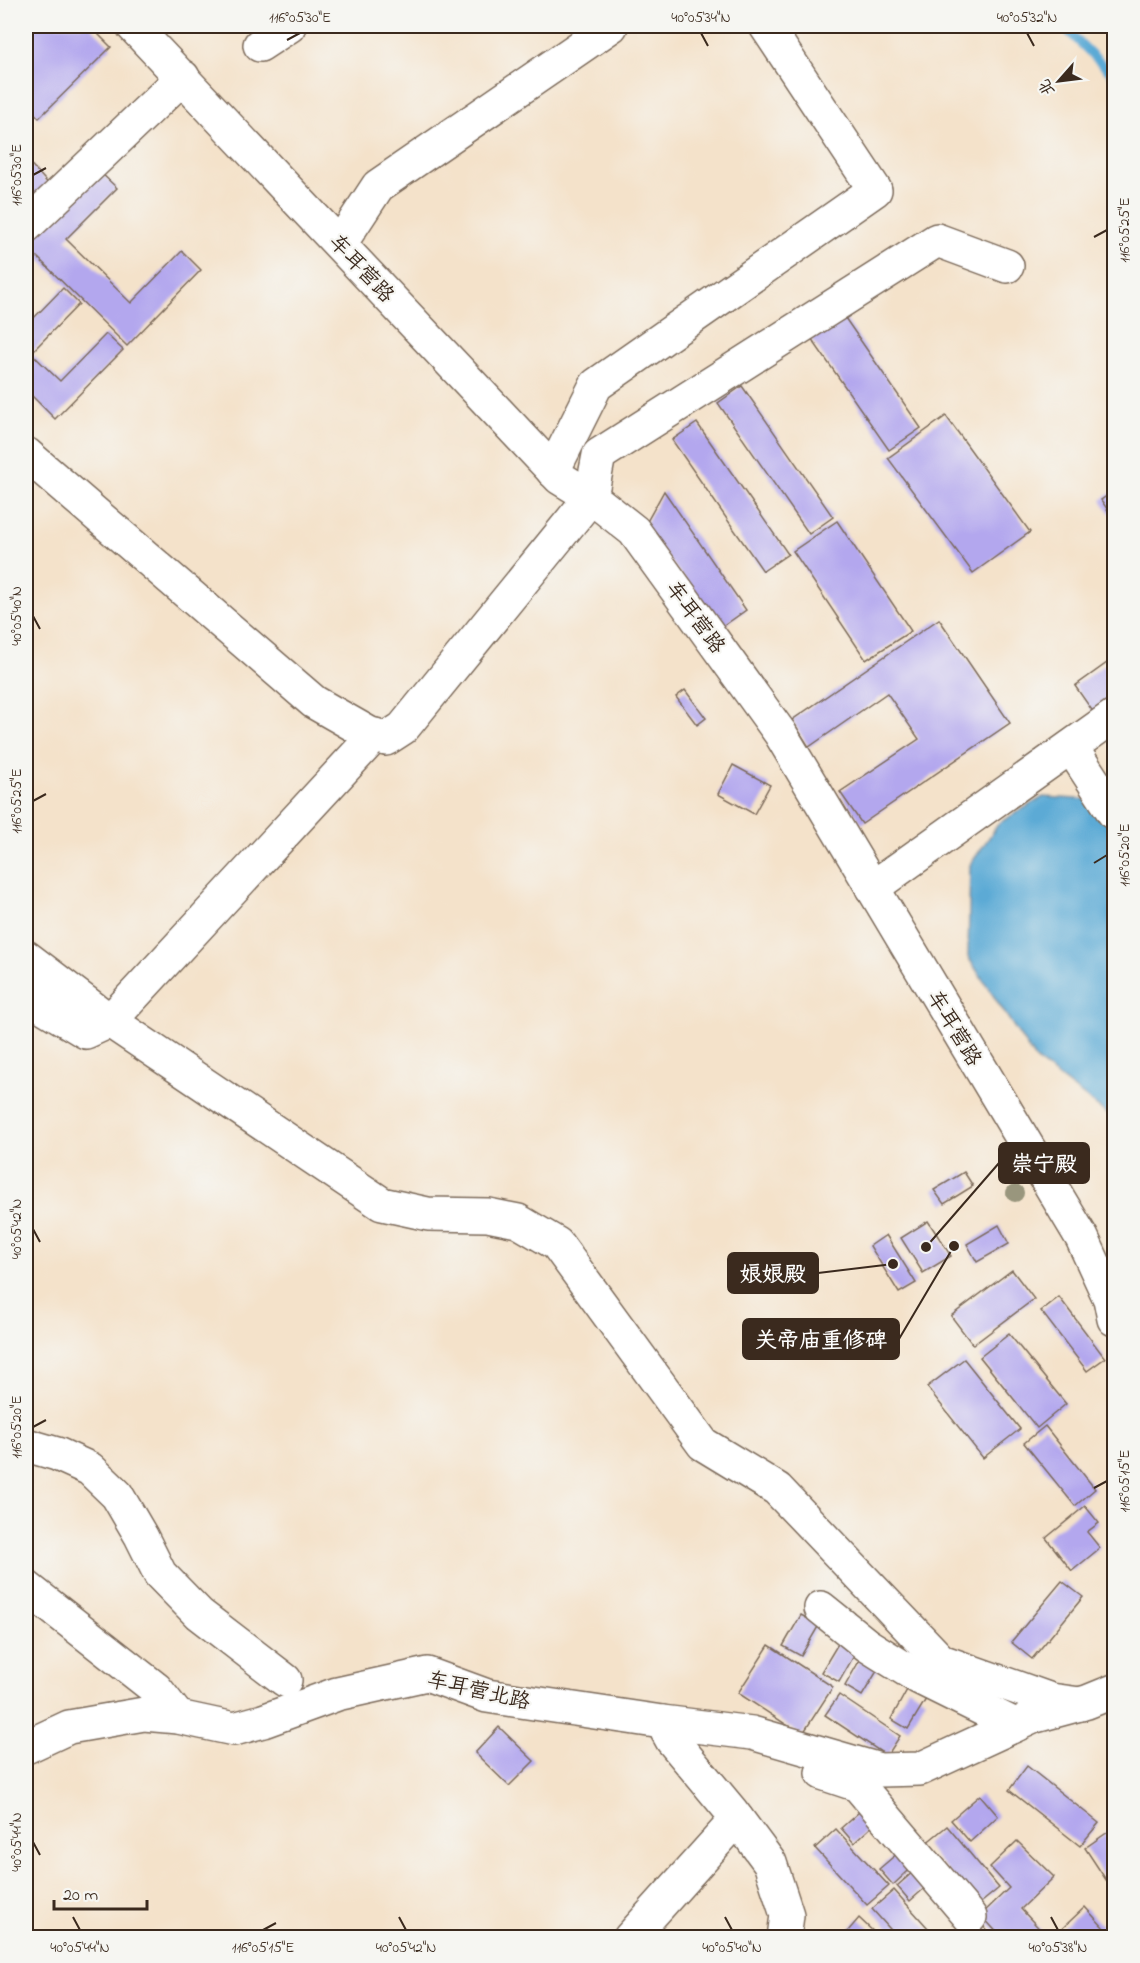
<svg xmlns="http://www.w3.org/2000/svg" width="1140" height="1963" viewBox="0 0 1140 1963" font-family="'Indie Flower','LXGW WenKai TC',sans-serif">
<style>
.water{fill:#5caad5;stroke:#4c6a7a;stroke-width:1.5}
.lines{fill:none;stroke-linecap:round;stroke-linejoin:round}
.stream{stroke:#5caad5;stroke-width:9}
.building{fill:#b3a7ee}
.minor-casing{stroke:#7c6a5a;stroke-width:36}
.minor{stroke:#fff;stroke-width:33}
.tree{fill:#99967d}
.ticks{fill:none;stroke:#3b2a1e;stroke-width:2}
.labels{text-anchor:middle;stroke-width:4.5;stroke-linejoin:round;paint-order:stroke}
.street-label{font-size:21px;fill:#3b2a1e;stroke:#f6f6f2}
.leader{fill:none;stroke:#3b2a1e;stroke-width:2}
.callout-dot{fill:#3b2a1e;stroke:#f6f6f2;stroke-width:2}
.callout{fill:#3b2a1e;stroke:#3b2a1e;stroke-width:2}
.callout-label{font-size:22px;text-anchor:middle;font-weight:bold;fill:#fff}
.neatline{fill:none;stroke:#3b2a1e;stroke-width:2}
.ticks-label{font-size:15px;text-anchor:middle;fill:#3b2a1e}
</style>
<rect width="100%" height="100%" fill="#f6f6f2"/>
<filter id="ink" filterUnits="userSpaceOnUse"><feTurbulence type="fractalNoise" baseFrequency=".0167" numOctaves="2"/><feDisplacementMap in="SourceGraphic" scale="12" xChannelSelector="R" yChannelSelector="G"/><feConvolveMatrix kernelMatrix="1 2 1 2 8 2 1 2 1" color-interpolation-filters="sRGB"/></filter>
<filter id="wash" filterUnits="userSpaceOnUse"><feTurbulence type="fractalNoise" baseFrequency=".008" numOctaves="4" result="noise"/><feDisplacementMap in="SourceGraphic" scale="24" xChannelSelector="R" yChannelSelector="G"/><feGaussianBlur stdDeviation="1.35" result="paint"/><feColorMatrix in="noise" values="0 0 0 0 0 0 0 0 0 0 0 0 0 0 0 0 0 1.4 0 .05"/><feComposite in="paint" operator="in"/></filter>
<g filter="url(#wash)">
<rect width="100%" height="100%" fill="#f4e2ca"/>
<!-- water -->
<polygon class="water" points="1043,797 1094,800 1114,830 1114,1119 1035,1059 968,957 970,865 999,823"/>
<g class="lines">
<!-- stream -->
<polyline class="stream" points="1063,26 1114,76"/>
</g>
<g id="blocks">
<!-- building -->
<g class="building">
<polygon points="27,26 90,26 111,47 39,118 26,104 26,27"/>
<polygon points="26,159 53,189 26,214"/>
<polygon points="99,171 117,188 66,239 131,303 182,251 201,270 127,346 26,246"/>
<polygon points="63,288 79,304 31,353 60,381 106,334 123,350 55,419 26,390 26,326"/>
<polygon points="843,315 921,428 889,450 811,338"/>
<polygon points="742,386 833,517 809,534 718,403"/>
<polygon points="946,416 1030,532 973,573 888,458"/>
<polygon points="697,423 788,554 763,571 672,440"/>
<polygon points="664,491 746,610 722,627 644,527"/>
<polygon points="1114,491 1114,519 1101,500"/>
<polygon points="837,521 911,631 866,660 793,551"/>
<polygon points="939,619 1010,723 862,824 840,792 919,739 887,693 809,747 792,720"/>
<polygon points="1114,658 1114,702 1096,716 1075,686"/>
<polygon points="685,690 706,718 697,725 676,697"/>
<polygon points="733,765 770,785 754,814 718,794"/>
<polygon points="964,1172 973,1186 944,1204 934,1190"/>
<polygon points="928,1221 951,1256 923,1273 901,1238"/>
<polygon points="999,1225 1009,1244 977,1262 967,1244"/>
<polygon points="886,1235 916,1283 899,1293 870,1246"/>
<polygon points="1012,1270 1034,1299 973,1345 951,1316"/>
<polygon points="1059,1297 1105,1358 1087,1371 1041,1311"/>
<polygon points="1009,1334 1066,1404 1037,1428 980,1357"/>
<polygon points="964,1359 1020,1429 983,1458 927,1387"/>
<polygon points="1045,1426 1095,1489 1075,1506 1024,1443"/>
<polygon points="1085,1506 1099,1523 1087,1532 1100,1548 1072,1571 1046,1538"/>
<polygon points="1062,1581 1083,1597 1032,1659 1011,1642"/>
<polygon points="801,1615 819,1625 801,1656 783,1646"/>
<polygon points="839,1642 856,1652 839,1682 821,1672"/>
<polygon points="769,1645 833,1687 802,1735 738,1693"/>
<polygon points="862,1656 880,1666 862,1696 845,1686"/>
<polygon points="908,1688 926,1699 908,1729 891,1719"/>
<polygon points="839,1695 900,1736 887,1756 825,1715"/>
<polygon points="499,1727 534,1761 509,1786 475,1753"/>
<polygon points="1027,1766 1099,1823 1080,1846 1009,1790"/>
<polygon points="980,1795 998,1816 970,1842 951,1820"/>
<polygon points="867,1805 880,1819 854,1843 841,1828"/>
<polygon points="947,1826 999,1888 977,1906 925,1844"/>
<polygon points="836,1829 889,1886 867,1905 815,1848"/>
<polygon points="1108,1832 1114,1841 1114,1892 1085,1848"/>
<polygon points="1017,1841 1054,1877 1021,1909 1048,1938 1002,1938 981,1915 1009,1888 990,1867"/>
<polygon points="906,1846 919,1861 893,1885 879,1869"/>
<polygon points="923,1863 936,1878 910,1901 897,1886"/>
<polygon points="894,1890 937,1938 898,1938 872,1909"/>
<polygon points="1085,1907 1113,1938 1052,1938"/>
<polygon points="859,1918 880,1938 842,1938"/>
<polygon points="981,1924 994,1938 966,1938"/>
</g>
</g>
</g>
<g filter="url(#ink)">
<use href="#blocks" fill-opacity="0" stroke="#7c6a5a" stroke-width="1.5"/>
<g class="lines">
<defs>
<g id="minor">
<polyline points="133,26 560,478 591,497 634,531 780,733 1082,1238 1110,1299 1114,1319"/>
<polyline points="260,45 289,26"/>
<polyline points="26,226 183,77"/>
<polyline points="340,244 378,186 611,26"/>
<polyline points="26,454 314,702 370,734 386,739 403,728 591,497 599,455 937,240 1007,266"/>
<polyline points="553,471 596,385 875,190 766,26"/>
<polyline points="375,735 110,1021 382,1204 428,1214 488,1215 518,1221 557,1244 703,1444 777,1489 941,1661 1051,1700 1080,1704"/>
<polyline points="1071,747 1114,813"/>
<polyline points="872,888 1114,716"/>
<polyline points="26,957 110,1021 86,1032 26,996"/>
<polyline points="26,1445 57,1454 90,1469 117,1495 141,1536 160,1574 199,1614 285,1680"/>
<polyline points="26,1587 156,1689 178,1717 234,1729 263,1721 337,1694 427,1674 487,1696 662,1722 672,1740 732,1812 770,1863 787,1915 784,1938"/>
<polyline points="821,1608 867,1645 918,1677 1015,1725"/>
<polyline points="662,1722 752,1733 880,1770 920,1769 1035,1716 1087,1702 1114,1691"/>
<polyline points="26,1747 69,1727 144,1714 178,1717"/>
<polyline points="822,1773 858,1785 970,1917"/>
<polyline points="630,1938 737,1819"/>
</g>
</defs>
<!-- minor casing -->
<use href="#minor" class="minor-casing"/>
<!-- minor -->
<use href="#minor" class="minor"/>
</g>
<!-- trees -->
<circle class="tree" cx="1015" cy="1193" r="9"/>
</g>
<!-- ticks -->
<path class="ticks" d="M 701,33 L 708,46M 1027,33 L 1034,46M 287,40 L 300,33M 33,175 L 46,168M 1094,237 L 1107,230M 33,616 L 40,629M 33,801 L 46,794M 1094,863 L 1107,855M 33,1229 L 40,1242M 33,1427 L 46,1420M 1094,1488 L 1107,1481M 33,1842 L 40,1855M 73,1917 L 80,1930M 399,1917 L 406,1930M 725,1917 L 732,1930M 1051,1917 L 1058,1930M 263,1930 L 276,1923"/>
<g class="labels">
<!-- street labels -->
<g class="street-label">
<text transform="translate(362 268) rotate(47)" y="7">车耳营路</text>
<text transform="translate(696 617) rotate(54)" y="7">车耳营路</text>
<text transform="translate(955 1028) rotate(59)" y="7">车耳营路</text>
<text transform="translate(479 1690) rotate(13)" y="7">车耳营北路</text>
</g>
</g>
<!-- callouts -->
<path class="leader" d="M926 1247L999 1163M893 1264L818 1273M954 1246L899 1339"/>
<g class="callout-dot">
<circle cx="926" cy="1247" r="6"/>
<circle cx="893" cy="1264" r="6"/>
<circle cx="954" cy="1246" r="6"/>
</g>
<g class="callout">
<rect x="999" y="1143" width="90" height="40" rx="6"/>
<rect x="728" y="1253" width="90" height="40" rx="6"/>
<rect x="743" y="1319" width="156" height="40" rx="6"/>
</g>
<g class="callout-label">
<text x="1044" y="1171">崇宁殿</text>
<text x="773" y="1281">娘娘殿</text>
<text x="821" y="1347">关帝庙重修碑</text>
</g>
<!-- margin -->
<rect width="1140" height="1963" fill="none" stroke="#f6f6f2" stroke-width="66"/>
<!-- north arrow -->
<g transform="translate(1059 81) rotate(242)" stroke="#f6f6f2" stroke-width="4.5" paint-order="stroke">
<path d="M0-4.5L10 22L0 15L-10 22Z" fill="#3b2a1e"/>
<text y="-9" font-size="16" font-weight="bold" text-anchor="middle" fill="#3b2a1e">北</text>
</g>
<!-- scale -->
<path d="M54 1900v9h93v-9" fill="none" stroke="#3b2a1e" stroke-width="3"/>
<text x="63" y="1900" font-size="18" fill="#3b2a1e" stroke="#f6f6f2" stroke-width="4.5" paint-order="stroke">20 m</text>
<rect x="33" y="33" width="1074" height="1897" class="neatline"/>
<g class="ticks-label">
<text x="300" y="22">116°05'30"E</text>
<text x="701" y="22">40°05'34"N</text>
<text x="1027" y="22">40°05'32"N</text>
<text transform="translate(16 175) rotate(-90)" y="5">116°05'30"E</text>
<text transform="translate(1124 230) rotate(-90)" y="5">116°05'25"E</text>
<text transform="translate(16 616) rotate(-90)" y="5">40°05'40"N</text>
<text transform="translate(16 801) rotate(-90)" y="5">116°05'25"E</text>
<text transform="translate(1124 855) rotate(-90)" y="5">116°05'20"E</text>
<text transform="translate(16 1229) rotate(-90)" y="5">40°05'42"N</text>
<text transform="translate(16 1427) rotate(-90)" y="5">116°05'20"E</text>
<text transform="translate(1124 1481) rotate(-90)" y="5">116°05'15"E</text>
<text transform="translate(16 1842) rotate(-90)" y="5">40°05'44"N</text>
<text x="80" y="1952">40°05'44"N</text>
<text x="263" y="1952">116°05'15"E</text>
<text x="406" y="1952">40°05'42"N</text>
<text x="732" y="1952">40°05'40"N</text>
<text x="1058" y="1952">40°05'38"N</text>
</g>
</svg>
